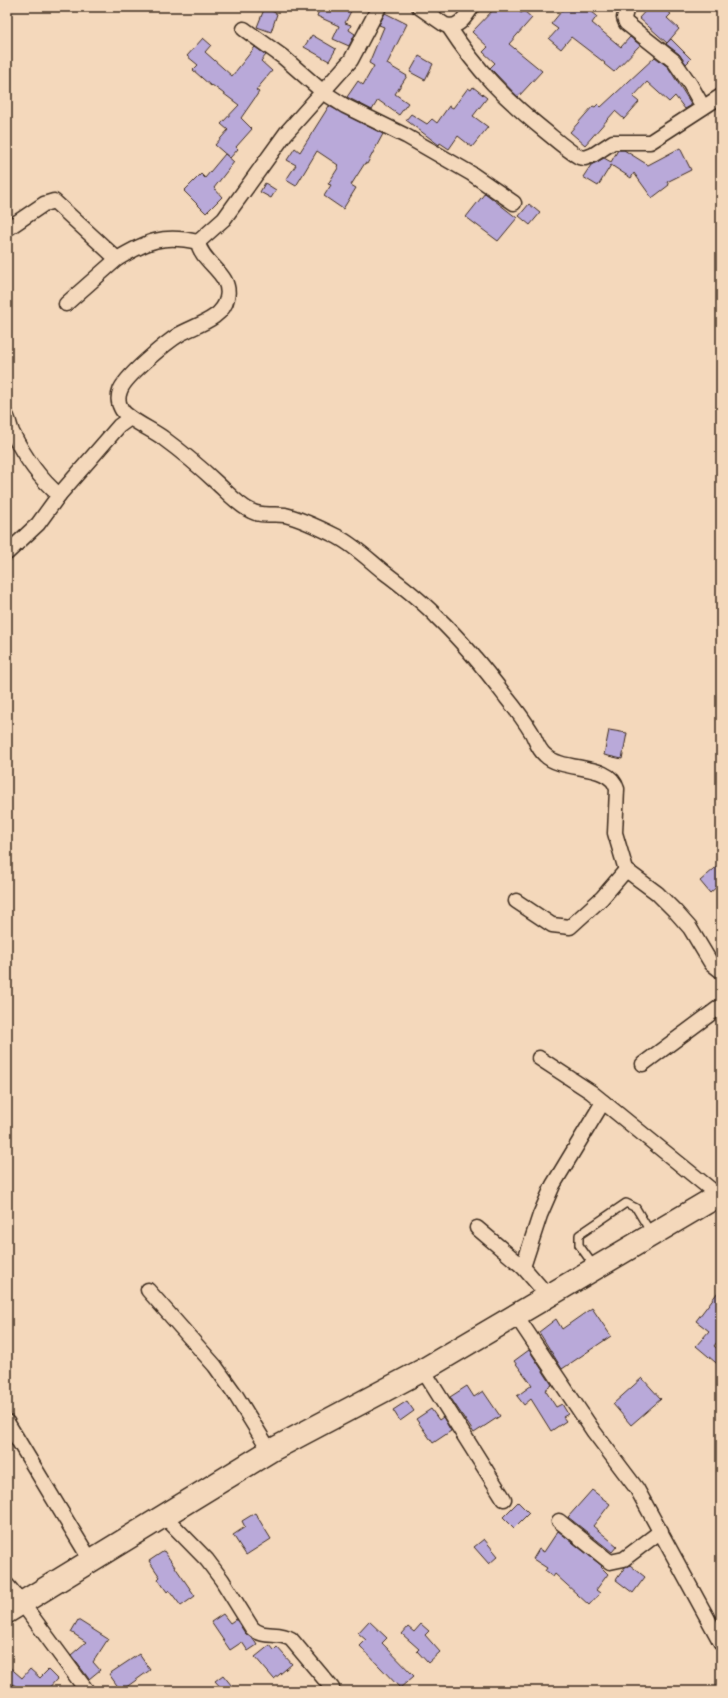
<svg xmlns="http://www.w3.org/2000/svg" width="728" height="1698" viewBox="0 0 728 1698" font-family="Caveat,sans-serif">
<style>
.building{fill:#b9a9d9;stroke:#3b2a1e}
.lines{fill:none;stroke-linecap:round;stroke-linejoin:round}
.service-casing{stroke:#3b2a1e;stroke-width:10}
.minor-casing{stroke:#3b2a1e;stroke-width:17}
.trunk-casing{stroke:#3b2a1e;stroke-width:25}
.service{stroke:#f4d8bb;stroke-width:7}
.minor{stroke:#f4d8bb;stroke-width:14}
.trunk{stroke:#f4d8bb;stroke-width:22}
</style>
<rect width="100%" height="100%" fill="#f4d8bb"/>
<filter id="ink" filterUnits="userSpaceOnUse"><feTurbulence type="fractalNoise" baseFrequency=".025" numOctaves="2"/><feDisplacementMap in="SourceGraphic" scale="8" xChannelSelector="R" yChannelSelector="G"/><feConvolveMatrix kernelMatrix="1 2 1 2 8 2 1 2 1" color-interpolation-filters="sRGB"/></filter>
<g filter="url(#ink)">
<!-- building -->
<g class="building">
<polygon points="265,7 277,14 271,32 257,27"/>
<polygon points="320,7 353,7 345,23 351,25 349,30 355,34 349,46 333,39 339,26 317,16"/>
<polygon points="496,7 514,7 521,13 524,11 532,18 509,44 542,71 518,97 490,68 495,63 483,52 488,47 472,32"/>
<polygon points="565,7 586,7 597,16 592,23 621,47 630,37 640,45 614,72 604,64 605,63 571,37 561,49 549,39 558,29 551,24"/>
<polygon points="649,7 662,7 671,14 667,18 679,29 667,43 639,18"/>
<polygon points="385,13 407,24 387,64 407,76 395,94 408,103 399,115 378,100 372,110 347,97 358,81 363,85 374,66 369,63 384,27 379,25"/>
<polygon points="312,35 336,49 329,61 304,47"/>
<polygon points="203,38 211,45 205,52 232,76 255,47 266,55 261,61 272,71 256,90 259,92 241,118 252,129 236,147 238,149 230,158 215,145 228,130 221,124 239,105 212,85 211,86 193,70 198,65 187,56"/>
<polygon points="671,39 691,59 686,64 679,54 666,44"/>
<polygon points="419,56 433,64 425,80 410,72"/>
<polygon points="655,57 668,67 692,105 685,109 675,96 669,102 647,82 633,97 639,102 624,119 615,111 585,145 570,132 593,106 595,107 598,104 601,107"/>
<polygon points="473,87 487,98 473,116 488,127 472,147 458,136 449,149 440,143 439,145 406,120 411,114 427,124 432,119 437,123 449,106 453,108 468,88 471,90"/>
<polygon points="329,106 383,134 367,164 365,163 351,185 356,188 343,209 324,196 331,185 328,184 338,168 337,166 338,165 317,151 296,186 286,180 296,165 287,160 295,148 300,152"/>
<polygon points="680,148 691,170 667,182 669,185 652,198 634,173 631,178 611,165 598,186 583,177 591,165 604,158 611,162 618,150 624,150 648,165"/>
<polygon points="225,154 234,162 214,188 222,197 206,213 184,191 201,174 205,178"/>
<polygon points="265,183 276,190 271,198 260,192"/>
<polygon points="485,193 517,218 498,241 466,217"/>
<polygon points="529,204 540,213 530,225 519,216"/>
<polygon points="609,730 627,733 622,759 604,755"/>
<polygon points="721,863 721,883 710,893 700,881"/>
<polygon points="721,1288 721,1337 714,1346 721,1352 721,1367 696,1346 709,1331 696,1321"/>
<polygon points="592,1308 611,1336 562,1369 539,1332 556,1319 562,1329"/>
<polygon points="529,1350 552,1385 545,1390 556,1407 562,1404 568,1414 563,1417 566,1421 551,1431 531,1399 524,1405 517,1396 532,1385 514,1361"/>
<polygon points="642,1378 661,1399 631,1425 613,1404"/>
<polygon points="467,1386 474,1397 483,1391 500,1416 474,1433 450,1397"/>
<polygon points="407,1401 414,1411 400,1421 393,1410"/>
<polygon points="431,1409 439,1420 443,1417 451,1431 433,1443 416,1419"/>
<polygon points="592,1490 610,1504 593,1526 617,1546 612,1552 568,1517"/>
<polygon points="518,1502 529,1513 514,1528 503,1517"/>
<polygon points="255,1513 271,1539 246,1555 233,1535 245,1527 242,1521"/>
<polygon points="558,1531 602,1566 601,1567 608,1574 596,1590 600,1593 589,1605 555,1574 553,1577 545,1571 547,1568 533,1559 539,1549 544,1552"/>
<polygon points="484,1539 498,1556 489,1564 474,1547"/>
<polygon points="164,1551 195,1596 181,1606 169,1590 167,1592 158,1579 160,1577 149,1561"/>
<polygon points="630,1565 645,1577 633,1593 616,1580 625,1567"/>
<polygon points="223,1614 230,1623 236,1619 245,1633 253,1639 257,1645 248,1651 242,1642 230,1650 211,1622"/>
<polygon points="78,1620 108,1639 93,1662 100,1670 89,1679 71,1655 86,1642 71,1632"/>
<polygon points="369,1621 387,1638 382,1643 414,1676 400,1688 360,1646 366,1640 358,1633"/>
<polygon points="421,1624 429,1631 425,1635 440,1652 428,1663 417,1651 419,1649 402,1634 408,1627 414,1632"/>
<polygon points="270,1645 274,1650 277,1647 292,1664 274,1679 255,1657"/>
<polygon points="139,1654 150,1670 121,1691 109,1674"/>
<polygon points="7,1665 22,1678 30,1669 40,1678 48,1670 57,1679 46,1691 22,1691 13,1684 7,1690"/>
<polygon points="223,1675 236,1691 224,1691 215,1681"/>
</g>
<g class="lines">
<defs>
<polyline id="service" points="594,1266 579,1245 579,1235 626,1203 636,1208 651,1233"/>
<g id="minor">
<path d="M 379,7 L 351,60 L 286,133 L 224,219 L 198,242 C 201,263 233,274 227,298 C 223,319 196,325 180,334 C 167,342 124,377 120,391 C 118,396 118,403 121,408 C 125,418 153,430 163,438 C 182,452 200,467 217,483 C 228,493 238,505 251,511 C 262,517 273,513 285,515 C 302,519 322,529 338,537 C 355,546 369,560 384,572 C 402,586 421,600 437,617 C 462,641 485,669 506,697 C 515,708 524,720 532,733 C 536,741 538,749 545,755 C 563,773 610,762 617,789 L 615,833 L 626,870 L 657,893 L 675,911 L 690,928 L 711,963 L 721,971"/>
<path d="M 419,7 L 445,25 C 459,29 465,17 472,7"/>
<polyline points="627,7 624,18 626,23 674,61 690,84 703,107"/>
<path d="M 449,27 C 477,70 505,99 545,131 C 556,140 567,150 579,157 L 585,158 L 593,155 L 613,142 L 650,142 L 721,96"/>
<polyline points="244,29 283,57 323,92 345,106 406,136 472,174 514,203"/>
<path d="M 7,229 L 44,204 L 54,201 L 117,259 C 147,241 163,234 198,242"/>
<polyline points="66,304 117,259"/>
<path d="M 7,417 C 9,421 10,427 12,432 C 23,454 40,479 59,495"/>
<polyline points="7,553 38,524 59,495 119,426 130,418"/>
<polyline points="516,901 552,925 570,927 602,898 626,870"/>
<polyline points="539,1058 591,1092 719,1196"/>
<polyline points="643,1064 721,1006"/>
<polyline points="477,1228 523,1267 548,1296"/>
<polyline points="523,1267 540,1215 553,1185 603,1102"/>
<polyline points="148,1290 215,1366 235,1394 270,1451"/>
<polyline points="515,1314 594,1432 637,1489 721,1643"/>
<polyline points="423,1370 504,1499"/>
<polyline points="7,1422 91,1561"/>
<path d="M 163,1515 L 207,1560 L 222,1580 L 252,1628 C 263,1639 278,1631 291,1639 L 332,1688 L 329,1691"/>
<polyline points="559,1521 610,1562 624,1559 661,1531"/>
<polyline points="7,1585 22,1603 87,1691"/>
</g>
<polyline id="trunk" points="7,1612 270,1451 423,1370 721,1194"/>
</defs>
<!-- service casing -->
<use href="#service" class="service-casing"/>
<!-- minor casing -->
<use href="#minor" class="minor-casing"/>
<!-- trunk casing -->
<use href="#trunk" class="trunk-casing"/>
<!-- service -->
<use href="#service" class="service"/>
<!-- minor -->
<use href="#minor" class="minor"/>
<!-- trunk -->
<use href="#trunk" class="trunk"/>
</g>
</g>
<!-- margin -->
<rect width="728" height="1698" fill="none" stroke="#f4d8bb" stroke-width="24"/>
<rect x="12" y="12" width="704" height="1674" fill="none" stroke="#3b2a1e" stroke-width="1.5" filter="url(#ink)"/>
</svg>
